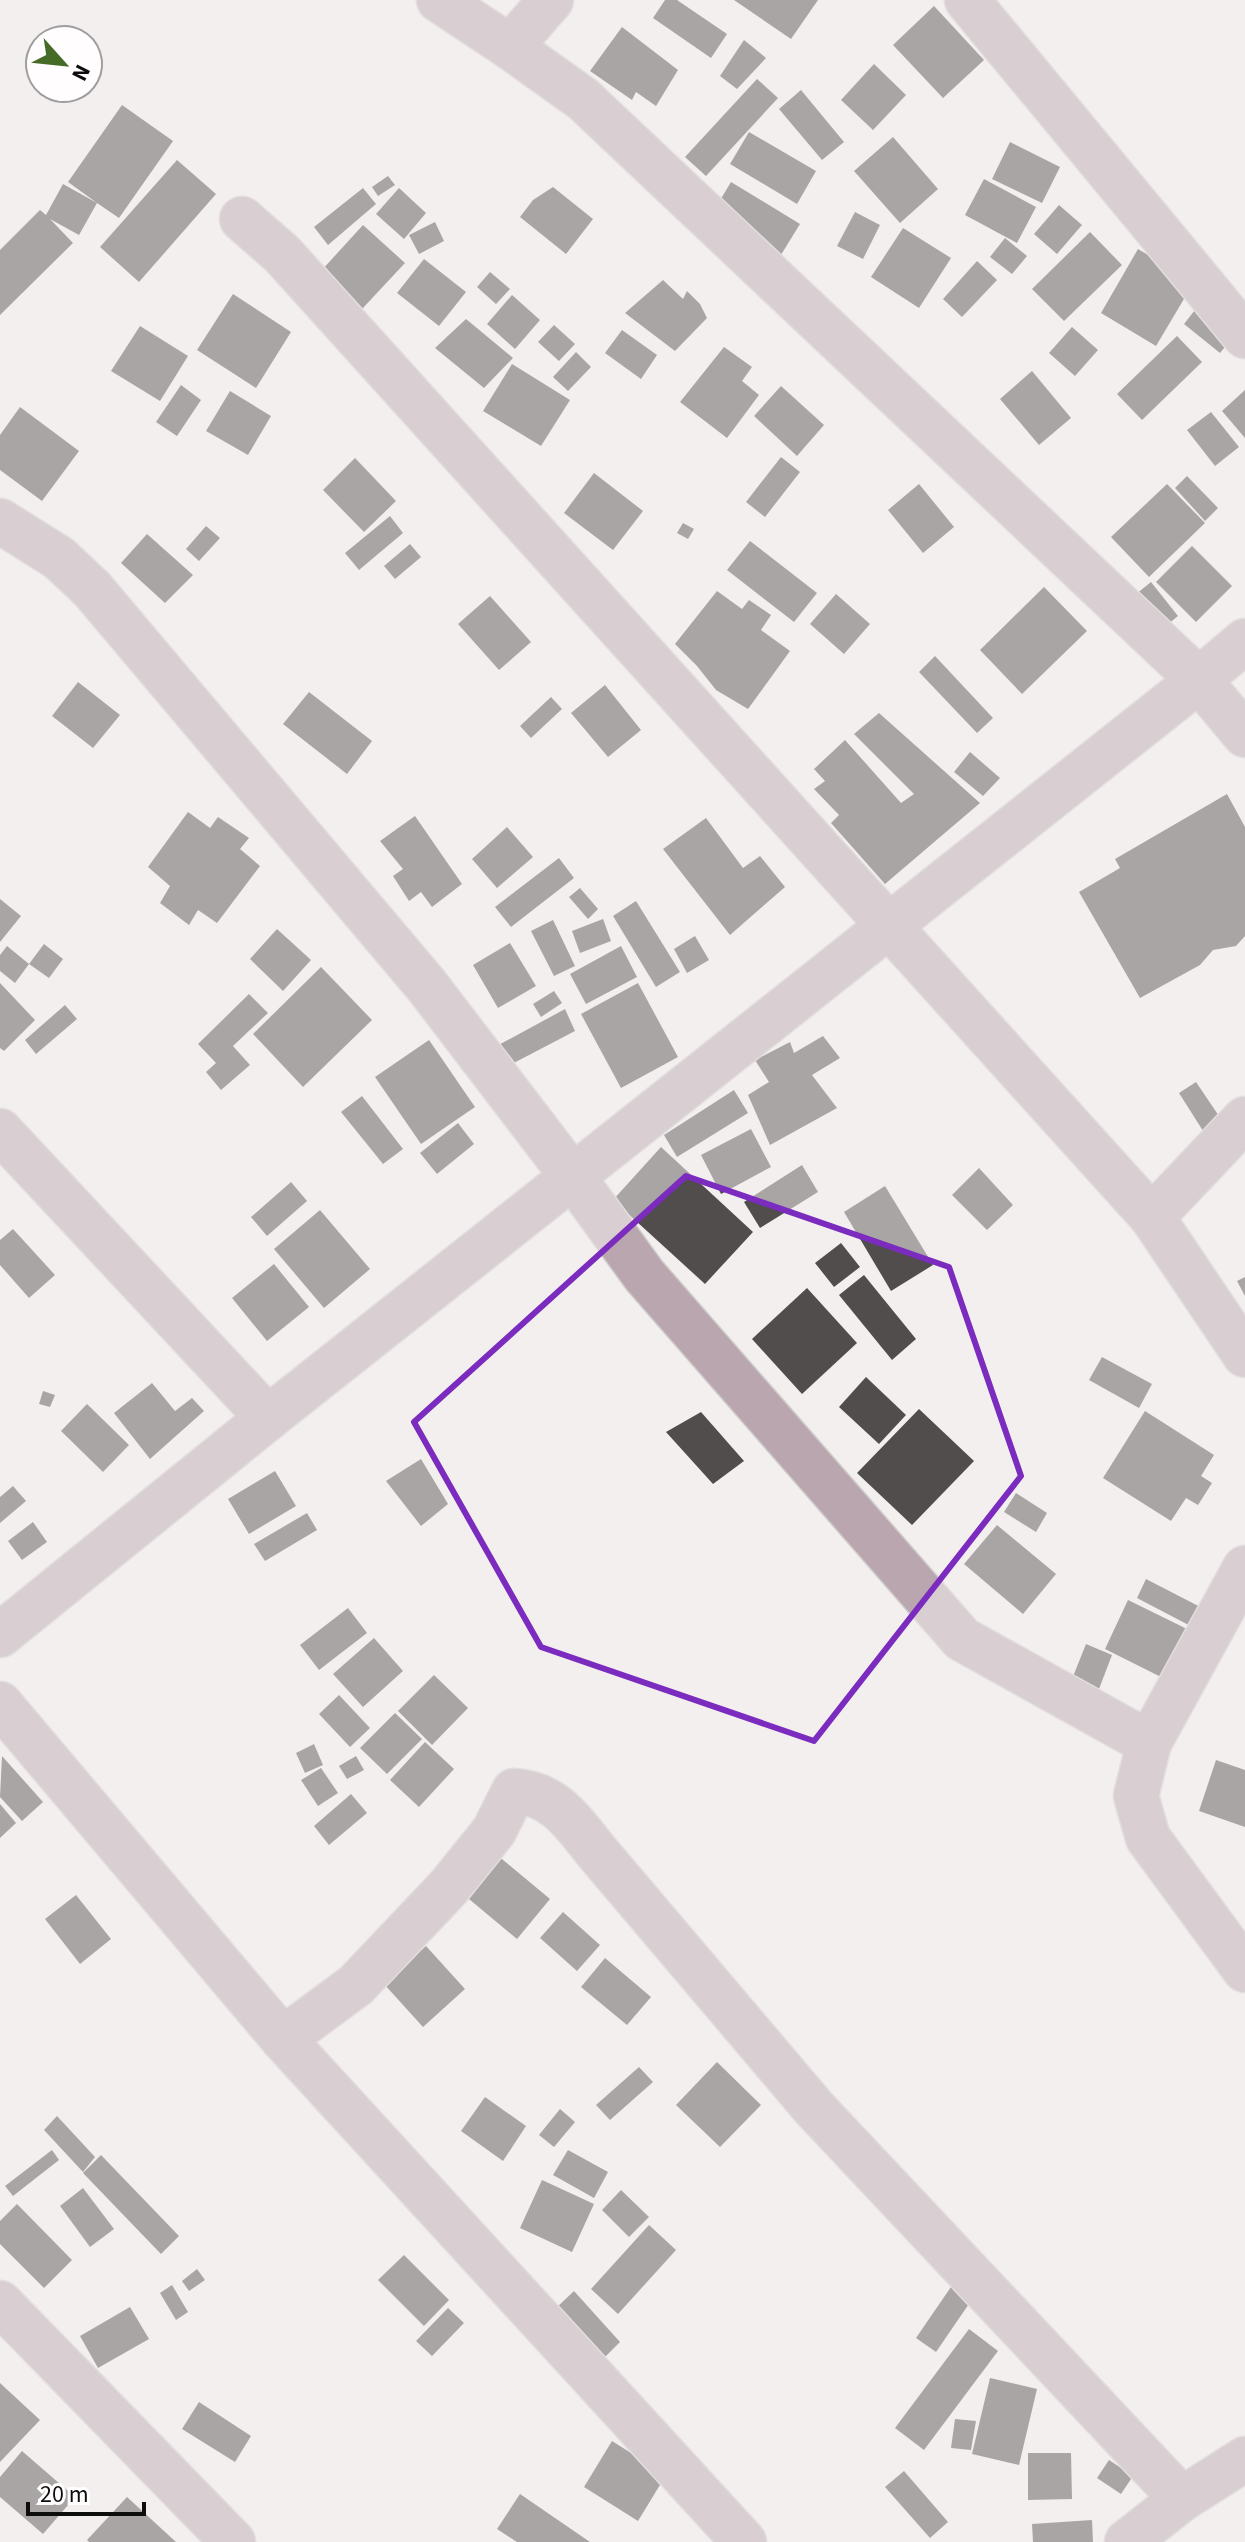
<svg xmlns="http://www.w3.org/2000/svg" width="1245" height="2542" viewBox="0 0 1245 2542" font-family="'Source Sans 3',sans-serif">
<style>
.building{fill:#504d4c}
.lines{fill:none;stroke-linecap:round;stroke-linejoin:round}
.street-casing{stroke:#cecbcb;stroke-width:47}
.street{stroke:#baa6ae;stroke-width:44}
.marked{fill:none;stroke:#7b2cbf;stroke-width:6;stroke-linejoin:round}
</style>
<rect width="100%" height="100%" fill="#f3efef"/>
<!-- building -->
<g class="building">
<polygon points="665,0 677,0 727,34 711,58 653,18"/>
<polygon points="734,0 818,0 791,39"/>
<polygon points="934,6 984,60 943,98 893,45"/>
<polygon points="622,27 678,70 656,106 636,92 632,100 590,71"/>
<polygon points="744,40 766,58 737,89 720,76"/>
<polygon points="874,64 906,95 873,130 841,100"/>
<polygon points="757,79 778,98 706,176 685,157"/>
<polygon points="801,90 844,142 822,160 779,109"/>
<polygon points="122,105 173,141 119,218 97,203 79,235 50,219 73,243 0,315 0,250 40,210 46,215 63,184 97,203 68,182"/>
<polygon points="749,132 816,171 797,204 730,164"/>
<polygon points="893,137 938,189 900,223 854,171"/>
<polygon points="1010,142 1060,167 1042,203 992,179"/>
<polygon points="177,160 216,194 139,282 100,247"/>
<polygon points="388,176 395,185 378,196 372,187"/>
<polygon points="984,179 1036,207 1017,243 965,215"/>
<polygon points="731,182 800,224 779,258 710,217"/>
<polygon points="553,187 593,219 566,254 520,217 533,200"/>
<polygon points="363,188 376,204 328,245 314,227"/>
<polygon points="399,188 426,213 404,239 376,214"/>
<polygon points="1059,205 1082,225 1057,254 1034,234"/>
<polygon points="855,212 880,225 863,259 837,246"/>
<polygon points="435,222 444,241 419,254 409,235"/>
<polygon points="363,225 405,263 362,309 321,271"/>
<polygon points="903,228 951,258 919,308 871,277"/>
<polygon points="1090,232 1122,265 1064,321 1032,289"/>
<polygon points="1005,238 1027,256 1012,274 990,257"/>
<polygon points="1138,249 1194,282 1156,346 1101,313"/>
<polygon points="424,259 466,292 439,326 397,293"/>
<polygon points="977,261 997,280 962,317 943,299"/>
<polygon points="490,272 510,289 496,304 477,287"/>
<polygon points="663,280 683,299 687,291 700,304 707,318 675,351 625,313"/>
<polygon points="1209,292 1245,322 1220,353 1184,324"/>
<polygon points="233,294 291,332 256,388 197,350"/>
<polygon points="512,295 540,320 515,349 487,324"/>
<polygon points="466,319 513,358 484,388 435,348"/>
<polygon points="554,325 575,344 559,361 538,342"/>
<polygon points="140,326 188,356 160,401 111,371"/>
<polygon points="1072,327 1098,350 1075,376 1049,353"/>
<polygon points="622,330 657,355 641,379 605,353"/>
<polygon points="1177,336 1202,362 1142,420 1117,394"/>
<polygon points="724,347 752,367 742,381 759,395 727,438 680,402"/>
<polygon points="576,352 591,367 568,391 553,377"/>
<polygon points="512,364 570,400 541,446 483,411"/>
<polygon points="1032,371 1071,418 1039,445 1000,399"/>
<polygon points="181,385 201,400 177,436 156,422"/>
<polygon points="781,386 824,425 797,456 754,416"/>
<polygon points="1245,390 1245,438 1222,411"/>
<polygon points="230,391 271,416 248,455 206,431"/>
<polygon points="20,407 79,451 42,501 0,470 0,435"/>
<polygon points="1211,412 1239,447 1215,466 1187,430"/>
<polygon points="781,457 800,472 765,517 746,502"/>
<polygon points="355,458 396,501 364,532 323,490"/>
<polygon points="594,473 643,511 613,550 564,513"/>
<polygon points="1187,476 1218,508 1205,521 1175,488"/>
<polygon points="919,484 954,527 923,553 888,510"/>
<polygon points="1167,484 1205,523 1149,577 1111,537"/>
<polygon points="390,516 403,533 359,570 345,553"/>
<polygon points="683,523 694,529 688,539 677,533"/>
<polygon points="206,526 220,538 199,561 186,549"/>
<polygon points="147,534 193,575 165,603 121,563"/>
<polygon points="750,541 817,593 794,622 727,570"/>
<polygon points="410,544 421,557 395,579 384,566"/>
<polygon points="1192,546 1232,586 1196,622 1156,582"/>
<polygon points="1151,582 1178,616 1157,633 1130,599"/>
<polygon points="1044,587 1087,631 1022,694 980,650"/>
<polygon points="717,591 742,609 749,600 771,615 761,630 790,651 748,709 716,690 697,666 675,644"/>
<polygon points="836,594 870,624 844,654 810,624"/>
<polygon points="490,596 531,642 499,670 458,624"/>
<polygon points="935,656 993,718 977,733 919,672"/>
<polygon points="78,682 120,715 93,748 52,716"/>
<polygon points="605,685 641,730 608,757 571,713"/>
<polygon points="309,692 372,741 347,774 283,724"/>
<polygon points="551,697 562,709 531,738 520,726"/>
<polygon points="879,713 980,803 885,884 831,823 839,815 814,789 825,781 814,769 845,740 901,803 914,794 854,734"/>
<polygon points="970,752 1000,778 983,796 954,772"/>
<polygon points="1227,794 1245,827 1245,936 1236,946 1213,950 1200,965 1140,998 1079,892 1120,868 1115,859"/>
<polygon points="188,812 210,828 218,817 249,838 240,849 260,866 217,923 198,910 189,925 160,903 170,886 148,867"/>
<polygon points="415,816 462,884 432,907 421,892 409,901 393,876 403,869 380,841"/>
<polygon points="706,818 743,868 760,856 785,887 730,935 663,849"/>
<polygon points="507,827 533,857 497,888 472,859"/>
<polygon points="559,858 574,878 511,927 495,907"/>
<polygon points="580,888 598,909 588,919 569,897"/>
<polygon points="0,899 21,916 0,942"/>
<polygon points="636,901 680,972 656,987 613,916"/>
<polygon points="603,919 611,941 580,953 572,931"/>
<polygon points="553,920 575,966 554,976 531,931"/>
<polygon points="277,929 311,960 283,991 250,959"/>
<polygon points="695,936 709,960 687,973 674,949"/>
<polygon points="510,943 536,986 498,1008 473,965"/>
<polygon points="44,944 63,959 49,978 29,964"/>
<polygon points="7,946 29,964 15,983 0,971 0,955"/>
<polygon points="621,946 637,977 586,1004 570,974"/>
<polygon points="321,967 372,1020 303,1087 253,1034"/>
<polygon points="0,983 35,1020 4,1051 0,1048"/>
<polygon points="638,983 678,1057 621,1088 581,1014"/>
<polygon points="554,991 562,1003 541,1017 533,1004"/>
<polygon points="249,994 268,1013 233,1046 250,1065 221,1090 206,1072 216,1063 198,1044"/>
<polygon points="65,1005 77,1019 36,1054 25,1040"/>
<polygon points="565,1009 575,1031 506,1067 495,1047"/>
<polygon points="823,1036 840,1058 812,1075 837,1108 770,1145 748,1095 769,1082 755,1060 790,1042 794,1053"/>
<polygon points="429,1040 475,1107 421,1144 375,1077"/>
<polygon points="1196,1082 1223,1122 1205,1134 1179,1093"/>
<polygon points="734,1090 748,1113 677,1157 664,1135"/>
<polygon points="362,1096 403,1149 383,1164 341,1112"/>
<polygon points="458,1123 474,1144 437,1174 420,1153"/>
<polygon points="751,1129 771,1167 721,1194 701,1155"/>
<polygon points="661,1147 753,1232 705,1284 613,1200"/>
<polygon points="802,1165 818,1192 760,1228 744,1202"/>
<polygon points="979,1168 1013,1205 987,1230 952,1195"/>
<polygon points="291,1182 307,1201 267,1236 251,1217"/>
<polygon points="885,1186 933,1265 891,1291 844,1212"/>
<polygon points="320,1210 370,1269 324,1308 274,1249"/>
<polygon points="13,1229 55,1275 29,1298 0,1265 0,1240"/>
<polygon points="841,1243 860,1267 834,1287 815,1263"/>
<polygon points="274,1264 309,1307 267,1341 232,1298"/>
<polygon points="864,1275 916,1339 892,1360 839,1295"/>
<polygon points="1245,1277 1245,1296 1237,1281"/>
<polygon points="807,1288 857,1343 802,1394 752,1339"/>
<polygon points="1102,1357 1152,1384 1139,1408 1089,1380"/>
<polygon points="866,1377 906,1415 879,1444 839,1407"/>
<polygon points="152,1383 175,1411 192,1398 204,1411 150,1459 114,1413"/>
<polygon points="43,1391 55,1395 50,1407 39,1404"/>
<polygon points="87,1404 129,1445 103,1472 61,1431"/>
<polygon points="919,1409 974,1461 912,1525 857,1473"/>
<polygon points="1145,1411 1214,1455 1201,1476 1212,1483 1198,1505 1186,1498 1171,1521 1103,1478"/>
<polygon points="701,1412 744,1461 713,1484 666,1432"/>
<polygon points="421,1459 448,1504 421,1526 386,1481"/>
<polygon points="275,1471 296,1506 249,1534 228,1499"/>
<polygon points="13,1486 26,1501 0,1523 0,1497"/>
<polygon points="1016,1493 1047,1513 1036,1532 1004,1512"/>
<polygon points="307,1513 317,1530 265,1561 254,1544"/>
<polygon points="33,1522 47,1542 22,1560 8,1541"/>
<polygon points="997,1525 1056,1574 1023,1614 964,1564"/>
<polygon points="1146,1579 1212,1613 1202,1632 1137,1598"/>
<polygon points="1128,1600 1187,1629 1163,1678 1105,1649"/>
<polygon points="348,1608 367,1633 319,1670 300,1645"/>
<polygon points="374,1638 403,1671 363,1707 333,1674"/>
<polygon points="1086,1644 1112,1655 1099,1689 1072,1679"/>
<polygon points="434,1675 468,1708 432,1745 398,1711"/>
<polygon points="339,1695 370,1728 350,1747 319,1714"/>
<polygon points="395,1713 422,1739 387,1774 360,1748"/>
<polygon points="425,1742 454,1769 419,1807 390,1780"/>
<polygon points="314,1744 323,1765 305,1773 296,1753"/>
<polygon points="2,1756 43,1802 22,1821 0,1797"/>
<polygon points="356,1756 364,1770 347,1779 339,1766"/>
<polygon points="1216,1760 1245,1770 1245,1827 1199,1811"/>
<polygon points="321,1768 338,1793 318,1806 301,1780"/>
<polygon points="351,1794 367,1813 329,1845 314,1826"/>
<polygon points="0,1804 16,1823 0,1838"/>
<polygon points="496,1854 550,1899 517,1939 463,1894"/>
<polygon points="76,1895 111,1939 80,1964 45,1919"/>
<polygon points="563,1912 600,1945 577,1971 540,1938"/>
<polygon points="426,1946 465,1989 423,2027 384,1984"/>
<polygon points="605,1958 651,1997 627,2025 581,1987"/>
<polygon points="717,2062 761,2105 720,2147 676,2105"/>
<polygon points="639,2067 653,2082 610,2120 596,2105"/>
<polygon points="485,2097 526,2126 503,2161 461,2131"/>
<polygon points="560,2109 575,2122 554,2147 539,2135"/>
<polygon points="57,2116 95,2157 83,2172 44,2130"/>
<polygon points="52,2150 59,2160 13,2196 5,2186"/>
<polygon points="568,2150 608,2172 594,2198 553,2175"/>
<polygon points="101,2155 179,2236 161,2254 83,2173"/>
<polygon points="542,2180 594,2204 572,2252 520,2228"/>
<polygon points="83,2188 114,2229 90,2247 60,2206"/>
<polygon points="621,2190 649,2217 629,2237 602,2210"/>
<polygon points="17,2204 72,2260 44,2288 0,2244 0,2221"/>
<polygon points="649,2225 676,2250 618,2314 591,2289"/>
<polygon points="404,2255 449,2300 424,2326 378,2280"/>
<polygon points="197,2269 205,2280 189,2291 182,2281"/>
<polygon points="953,2284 973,2298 936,2352 916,2338"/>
<polygon points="172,2285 188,2312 176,2320 160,2293"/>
<polygon points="574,2291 620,2342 600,2362 554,2310"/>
<polygon points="130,2307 149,2339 98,2368 80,2336"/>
<polygon points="448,2308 464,2323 432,2356 416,2341"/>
<polygon points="969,2329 998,2351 924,2450 895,2428"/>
<polygon points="990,2378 1037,2389 1019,2465 972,2454"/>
<polygon points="0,2383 40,2420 0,2462"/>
<polygon points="199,2402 251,2436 235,2462 182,2429"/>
<polygon points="955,2419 976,2421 971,2450 951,2448"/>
<polygon points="612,2441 666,2475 638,2521 584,2487"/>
<polygon points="22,2451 75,2497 43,2534 0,2497 0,2477"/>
<polygon points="1028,2453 1071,2453 1072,2499 1028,2500"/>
<polygon points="1109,2460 1133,2476 1121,2494 1097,2478"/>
<polygon points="904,2471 948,2522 930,2538 885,2487"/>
<polygon points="520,2494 590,2542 517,2542 497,2529"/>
<polygon points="127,2497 176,2542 89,2542 87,2540"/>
<polygon points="1092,2520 1093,2542 1033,2542 1032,2524"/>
</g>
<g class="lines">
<defs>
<g id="street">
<polyline points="439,0 510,47 583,99 1199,680 1245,735"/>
<polyline points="967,0 1245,336"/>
<polyline points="510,47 551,0"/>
<polyline points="242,219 282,254 1152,1217 1245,1355"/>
<polyline points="0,521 59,558 92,589 427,986 573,1177 644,1275 962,1639 1149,1743 1136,1796 1148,1838 1245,1970"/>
<polyline points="0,1131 268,1418"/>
<polyline points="1152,1217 1245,1119"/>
<polyline points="0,1635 268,1418 1199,680 1245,641"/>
<polyline points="0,1704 283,2039 744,2542"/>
<polyline points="1149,1743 1245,1568"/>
<path d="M 283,2039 L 356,1985 L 448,1888 L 494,1831 L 514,1791 C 554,1793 573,1822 596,1851 L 814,2108 L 1182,2499"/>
<polyline points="0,2303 233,2542"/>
<polyline points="1127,2542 1182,2499 1245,2459"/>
</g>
</defs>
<!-- street casing -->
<use href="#street" class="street-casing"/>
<!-- street -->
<use href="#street" class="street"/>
</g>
<!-- marked area -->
<path d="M0 0H1245V2542H0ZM 686,1176 L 949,1267 L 1021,1476 L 814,1741 L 541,1647 L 414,1422 Z" fill="#f3efef" fill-opacity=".55" fill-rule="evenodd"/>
<path class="marked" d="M 686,1176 L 949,1267 L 1021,1476 L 814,1741 L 541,1647 L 414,1422 Z"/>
<!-- north arrow -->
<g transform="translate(64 64) rotate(117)"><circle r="38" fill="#fffdfd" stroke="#9f9d9d" stroke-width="2"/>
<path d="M0-6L14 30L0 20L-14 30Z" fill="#456b26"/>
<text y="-12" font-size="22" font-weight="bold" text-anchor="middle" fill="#0e0d0d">N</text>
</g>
<!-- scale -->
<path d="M28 2502v12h116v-12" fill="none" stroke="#0e0d0d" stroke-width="4"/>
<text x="40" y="2502" font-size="24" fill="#0e0d0d" stroke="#fffdfd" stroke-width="6" paint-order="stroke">20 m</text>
</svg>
